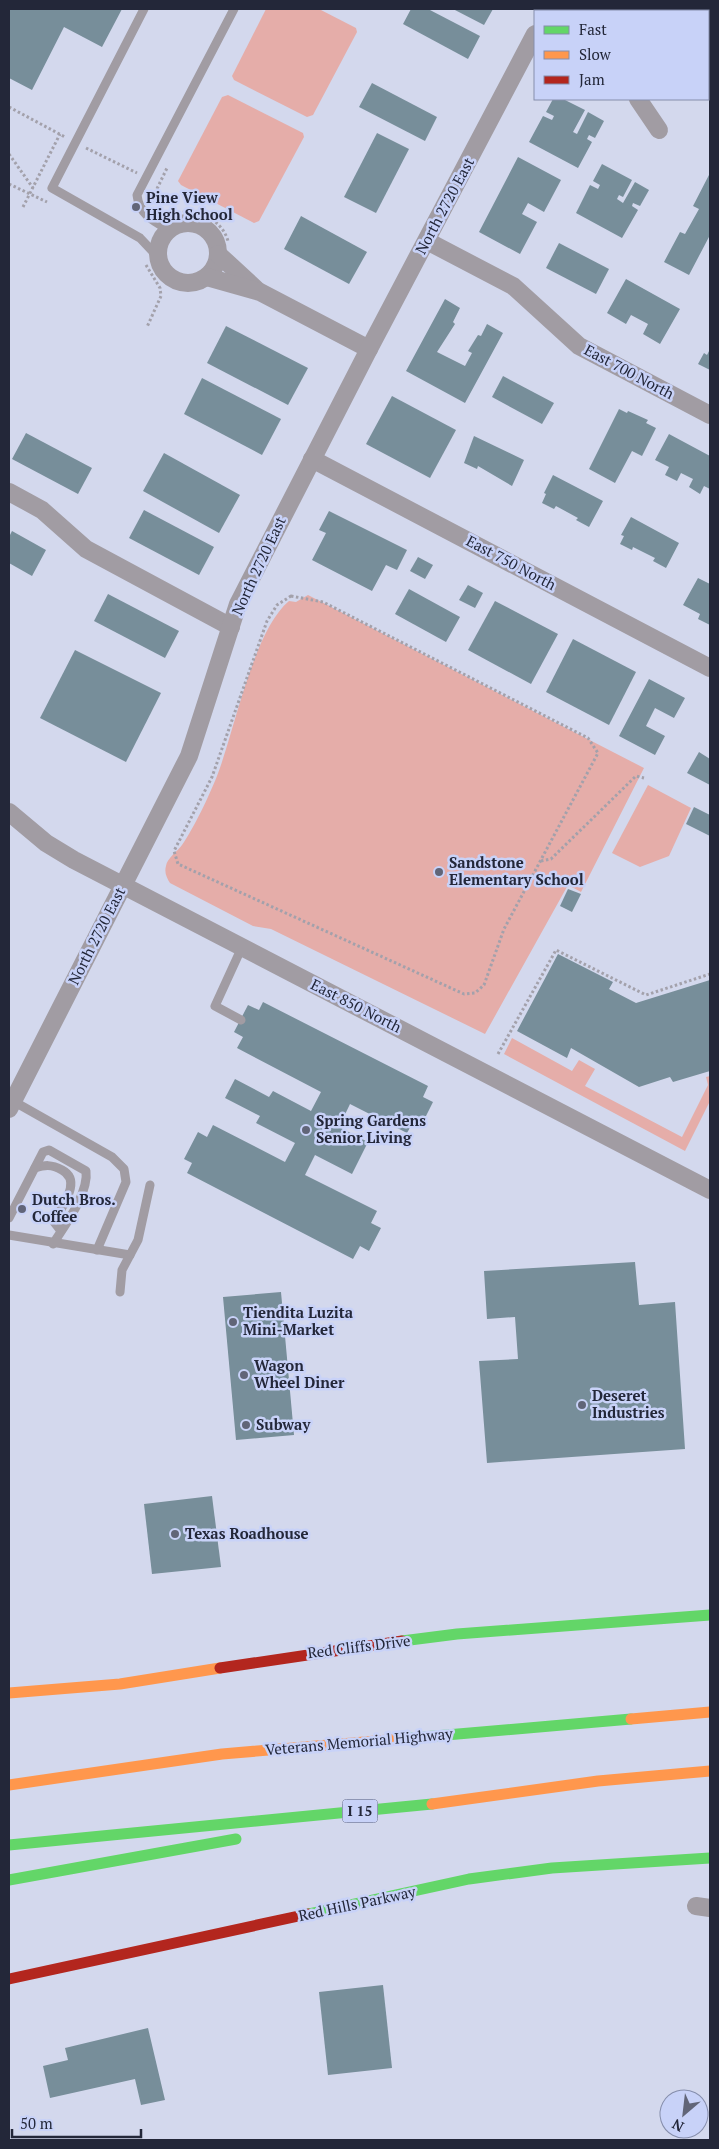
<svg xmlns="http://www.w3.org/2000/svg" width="719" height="2149" viewBox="0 0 719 2149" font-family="'PT Serif',serif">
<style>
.green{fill:#e5ada9}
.building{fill:#778e9a}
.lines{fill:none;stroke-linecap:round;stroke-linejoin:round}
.path{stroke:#a3a1ab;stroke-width:3;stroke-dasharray:2.5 2.5;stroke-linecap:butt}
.lane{stroke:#a19ca3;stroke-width:9}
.street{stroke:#a19ca3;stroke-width:18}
.fast{stroke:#63d668;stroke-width:11}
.slow{stroke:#ff974d;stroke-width:11}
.jam{stroke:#b3261e;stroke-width:11}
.poi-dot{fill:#616578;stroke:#c8d2f8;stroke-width:2}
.labels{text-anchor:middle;stroke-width:5;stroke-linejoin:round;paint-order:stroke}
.shield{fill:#c8d2f8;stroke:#545a72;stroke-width:1}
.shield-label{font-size:14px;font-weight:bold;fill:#232739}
.poi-label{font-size:15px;font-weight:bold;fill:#232739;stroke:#c8d2f8;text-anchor:start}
.street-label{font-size:15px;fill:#232739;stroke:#c8d2f8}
</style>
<rect width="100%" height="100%" fill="#d3d8ed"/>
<!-- green -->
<g class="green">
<polygon points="266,9 319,9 356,28 357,32 313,115 307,117 234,80 232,76"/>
<polygon points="228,95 303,133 304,137 259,221 254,223 181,185 178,181 222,97"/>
<path d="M 308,595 L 644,768 L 581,892 L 568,885 L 485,1034 L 271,929 L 253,926 L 170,883 C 167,878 164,873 166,866 C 167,858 178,851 182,845 C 194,828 209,796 217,776 C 235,730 253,631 289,601 L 296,602 Z"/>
<polygon points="648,785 691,808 669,856 640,867 612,853"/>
<polygon points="512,1038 572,1071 579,1060 595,1069 585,1086 682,1137 708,1085 706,1077 710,1076 710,1101 685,1151 504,1054"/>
</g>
<!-- building -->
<g class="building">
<polygon points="9,9 122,9 102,47 64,27 32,90 9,78"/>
<polygon points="411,9 428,9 480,36 468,59 403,24"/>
<polygon points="453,9 493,9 484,25"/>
<polygon points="603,9 663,9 662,11 602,11"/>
<polygon points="708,30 710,31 710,78 708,83"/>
<polygon points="372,83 437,117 425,141 359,107"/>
<polygon points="553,99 563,99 585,110 573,132 577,134 588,112 604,121 595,138 589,135 587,139 592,142 578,168 529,142 543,116 552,120 554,116 546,112"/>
<polygon points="377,133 409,149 376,213 344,197"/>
<polygon points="518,157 561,180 544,212 528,203 522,214 537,222 520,254 479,232"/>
<polygon points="602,164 632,180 623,197 619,195 617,199 623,203 635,182 649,190 640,206 633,203 632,206 638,210 622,238 576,213 590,185 598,189 600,185 593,181"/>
<polygon points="710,173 710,235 689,275 664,262 680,232 685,234 699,209 693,206"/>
<polygon points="301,216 367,252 349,284 284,249"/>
<polygon points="559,243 609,269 596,294 546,268"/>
<polygon points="626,279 680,309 660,344 643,334 648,324 631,315 626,324 607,313"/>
<polygon points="445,299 460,308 453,322 455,324 437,352 465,366 472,353 468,351 478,335 481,336 487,324 503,333 465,403 406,371"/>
<polygon points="226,326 308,368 288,405 207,363"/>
<polygon points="710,349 710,370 698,364 704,353 707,355"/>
<polygon points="503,376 554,403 542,424 492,397"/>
<polygon points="202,378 281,419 262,455 184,414"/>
<polygon points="392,396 456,430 430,478 366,444"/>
<polygon points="619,409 627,413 628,411 648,420 646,423 656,428 642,456 632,451 615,483 589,469"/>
<polygon points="26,433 92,468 78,494 12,459"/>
<polygon points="669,434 710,456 710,489 704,486 700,494 689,487 693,479 681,473 677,481 665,475 669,467 655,460"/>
<polygon points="474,436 524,460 512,486 478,466 477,469 464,463"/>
<polygon points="164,453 240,495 219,533 143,491"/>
<polygon points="553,475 603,501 589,527 576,520 578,518 556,506 554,509 542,503 546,494 544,493"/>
<polygon points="144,510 214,547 199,575 129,538"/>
<polygon points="329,511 407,550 397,570 386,565 372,591 312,560 326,533 319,530"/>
<polygon points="631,517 679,543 666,568 653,561 655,558 633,547 632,550 620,544 624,536 621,535"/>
<polygon points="12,531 46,550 32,576 9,563 9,537"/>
<polygon points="418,557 433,565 425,579 410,571"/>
<polygon points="698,578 710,584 710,625 698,619 700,614 683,605"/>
<polygon points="468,585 483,593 475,608 459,600"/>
<polygon points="409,589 460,617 446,642 395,614"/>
<polygon points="108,594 179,631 165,658 94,621"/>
<polygon points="495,601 558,634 531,684 468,650"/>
<polygon points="573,639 636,672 609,725 546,692"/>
<polygon points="75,650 161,693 126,762 40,718"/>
<polygon points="649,679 685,698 674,718 655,708 646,726 665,736 655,755 619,736"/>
<polygon points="699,752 710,759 710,785 687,773"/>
<polygon points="694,807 710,815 710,836 686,824"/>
<polygon points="568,889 581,894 572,912 560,906"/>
<polygon points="558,954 613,982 609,989 636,1003 710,980 710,1071 673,1082 670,1077 639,1087 571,1048 567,1058 517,1031"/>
<polygon points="263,1002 428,1086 423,1097 433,1102 420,1128 412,1124 407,1133 350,1104 339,1127 368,1142 352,1174 315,1155 305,1175 377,1211 371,1223 381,1228 369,1251 360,1246 353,1259 187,1173 192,1163 184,1159 198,1132 207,1137 213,1125 285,1162 295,1143 256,1123 260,1116 225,1098 235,1079 269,1097 273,1091 311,1111 321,1092 237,1048 243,1037 234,1032 248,1005 259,1010"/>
<polygon points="635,1262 639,1305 675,1302 685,1449 487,1463 479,1361 518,1359 515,1317 487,1319 484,1271"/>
<polygon points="281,1292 294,1435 236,1440 223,1297"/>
<polygon points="212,1496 221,1567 152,1574 144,1504"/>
<polygon points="383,1985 392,2068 328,2075 319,1992"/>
<polygon points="148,2028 165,2100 141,2105 135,2079 50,2098 43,2066 68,2060 65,2048"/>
</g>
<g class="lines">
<!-- path -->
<g class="path">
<polyline points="9,107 65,137"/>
<polyline points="86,148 137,173"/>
<polyline points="9,154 33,188"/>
<polyline points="9,184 47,202"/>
<polyline points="155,203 154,195 167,168"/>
<polyline points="23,207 60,134"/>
<path d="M 168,214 C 176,214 184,211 192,212 C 209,214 224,226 228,241"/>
<polyline points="146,265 160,288 161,296 147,327"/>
<polygon points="291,596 323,602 588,738 598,753 504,929 484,985 475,993 464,994 178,864 174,851 212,777 267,621 277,605"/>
<polyline points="541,861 551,859 636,776 644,778"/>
<polyline points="498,1054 556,950 646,995 710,974"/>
</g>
<!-- lane -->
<g class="lane">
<polyline points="144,9 52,188 140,238 158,257"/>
<path d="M 169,230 C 153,221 139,214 137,195 L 234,9"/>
<polyline points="241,1020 215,1006 242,947"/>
<polyline points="13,1101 112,1157 124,1169 126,1182 97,1250"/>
<path d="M 35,1168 C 45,1165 51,1164 62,1170 C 83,1181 61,1207 54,1222 L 61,1231"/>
<path d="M 9,1218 L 43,1152 L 49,1150 L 86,1171 C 89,1193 65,1225 53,1244"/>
<polyline points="9,1235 130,1255"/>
<polyline points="120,1292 122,1270 138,1240 150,1185"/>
</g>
<!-- street -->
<g class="street">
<polyline points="547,11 549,9"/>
<polyline points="638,99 659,130"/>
<circle cx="188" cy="253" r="30"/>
<polyline points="427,241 513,286 579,346 710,415"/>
<polyline points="218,254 256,289"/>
<polyline points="207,277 260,292 369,349"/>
<polyline points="312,459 710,668"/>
<polyline points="9,492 42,510 86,549 231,627"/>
<polyline points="9,812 46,843 74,860 710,1190"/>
<polyline points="9,1109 189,756 238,604 369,349 535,34"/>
<polyline points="696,1906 710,1908"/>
</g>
<!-- fast -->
<g class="fast">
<polyline points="402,1641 457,1634 710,1615"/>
<polyline points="400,1739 631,1719"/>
<polyline points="9,1845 432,1804"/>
<polyline points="9,1880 236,1839"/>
<polyline points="308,1914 469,1879 552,1868 710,1858"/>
</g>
<!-- slow -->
<g class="slow">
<polyline points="9,1693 120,1684 220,1668"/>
<polyline points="631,1719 710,1712"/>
<polyline points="9,1785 222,1754 400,1739"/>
<polyline points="432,1804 598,1781 710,1771"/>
</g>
<!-- jam -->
<g class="jam">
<polyline points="220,1668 402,1641"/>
<polyline points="9,1979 308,1914"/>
</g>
</g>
<!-- markers -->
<g class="poi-dot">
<circle cx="136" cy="207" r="5"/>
<circle cx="439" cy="872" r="5"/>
<circle cx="306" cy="1130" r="5"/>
<circle cx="22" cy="1209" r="5"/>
<circle cx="233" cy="1322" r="5"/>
<circle cx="244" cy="1375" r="5"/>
<circle cx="582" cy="1405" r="5"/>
<circle cx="246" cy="1425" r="5"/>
<circle cx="175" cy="1534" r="5"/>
</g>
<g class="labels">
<!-- shield labels -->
<rect class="shield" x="342.5" y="1799.5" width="35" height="23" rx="4"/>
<g class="shield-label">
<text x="360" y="1816">I 15</text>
</g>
<!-- poi labels -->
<g class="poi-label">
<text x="146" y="203">Pine View<tspan x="146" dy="17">High School</tspan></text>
<text x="449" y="868">Sandstone<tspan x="449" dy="17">Elementary School</tspan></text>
<text x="316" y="1126">Spring Gardens<tspan x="316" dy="17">Senior Living</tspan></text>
<text x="32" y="1205">Dutch Bros.<tspan x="32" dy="17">Coffee</tspan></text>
<text x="243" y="1318">Tiendita Luzita<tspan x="243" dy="17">Mini-Market</tspan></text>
<text x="254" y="1371">Wagon<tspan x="254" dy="17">Wheel Diner</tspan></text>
<text x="592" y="1401">Deseret<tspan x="592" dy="17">Industries</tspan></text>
<text x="256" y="1430">Subway</text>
<text x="185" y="1539">Texas Roadhouse</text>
</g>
<!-- street labels -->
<g class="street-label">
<text transform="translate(445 206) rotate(-62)" y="5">North 2720 East</text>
<text transform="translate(629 372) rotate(28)" y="5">East 700 North</text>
<text transform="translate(511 563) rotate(28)" y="5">East 750 North</text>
<text transform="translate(259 566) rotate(-65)" y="5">North 2720 East</text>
<text transform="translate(97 936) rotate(-63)" y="5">North 2720 East</text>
<text transform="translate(356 1006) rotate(27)" y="5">East 850 North</text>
<text transform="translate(359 1647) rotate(-7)" y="5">Red Cliffs Drive</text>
<text transform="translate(359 1742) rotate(-5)" y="5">Veterans Memorial Highway</text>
<text transform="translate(357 1904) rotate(-12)" y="5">Red Hills Parkway</text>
</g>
</g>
<!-- border -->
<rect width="719" height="2149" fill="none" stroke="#232739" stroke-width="20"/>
<!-- legend -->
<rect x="534" y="10" width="175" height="90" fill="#c8d2f8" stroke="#868eac"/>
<rect x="544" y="26" width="25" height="8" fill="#63d668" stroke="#868eac"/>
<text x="579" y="35" font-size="15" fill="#232739">Fast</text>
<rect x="544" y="51" width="25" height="8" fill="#ff974d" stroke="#868eac"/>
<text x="579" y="60" font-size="15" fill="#232739">Slow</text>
<rect x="544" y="76" width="25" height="8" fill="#b3261e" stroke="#868eac"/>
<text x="579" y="85" font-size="15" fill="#232739">Jam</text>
<!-- north arrow -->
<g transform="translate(684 2114) rotate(208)"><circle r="24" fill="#c8d2f8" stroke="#868eac"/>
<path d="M0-4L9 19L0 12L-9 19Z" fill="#616578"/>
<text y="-8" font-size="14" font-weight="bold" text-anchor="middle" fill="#232739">N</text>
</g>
<!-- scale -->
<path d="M12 2129v8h129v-8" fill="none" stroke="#232739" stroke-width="2.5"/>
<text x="20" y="2129" font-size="15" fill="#232739" stroke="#c8d2f8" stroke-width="4" paint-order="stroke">50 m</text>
</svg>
